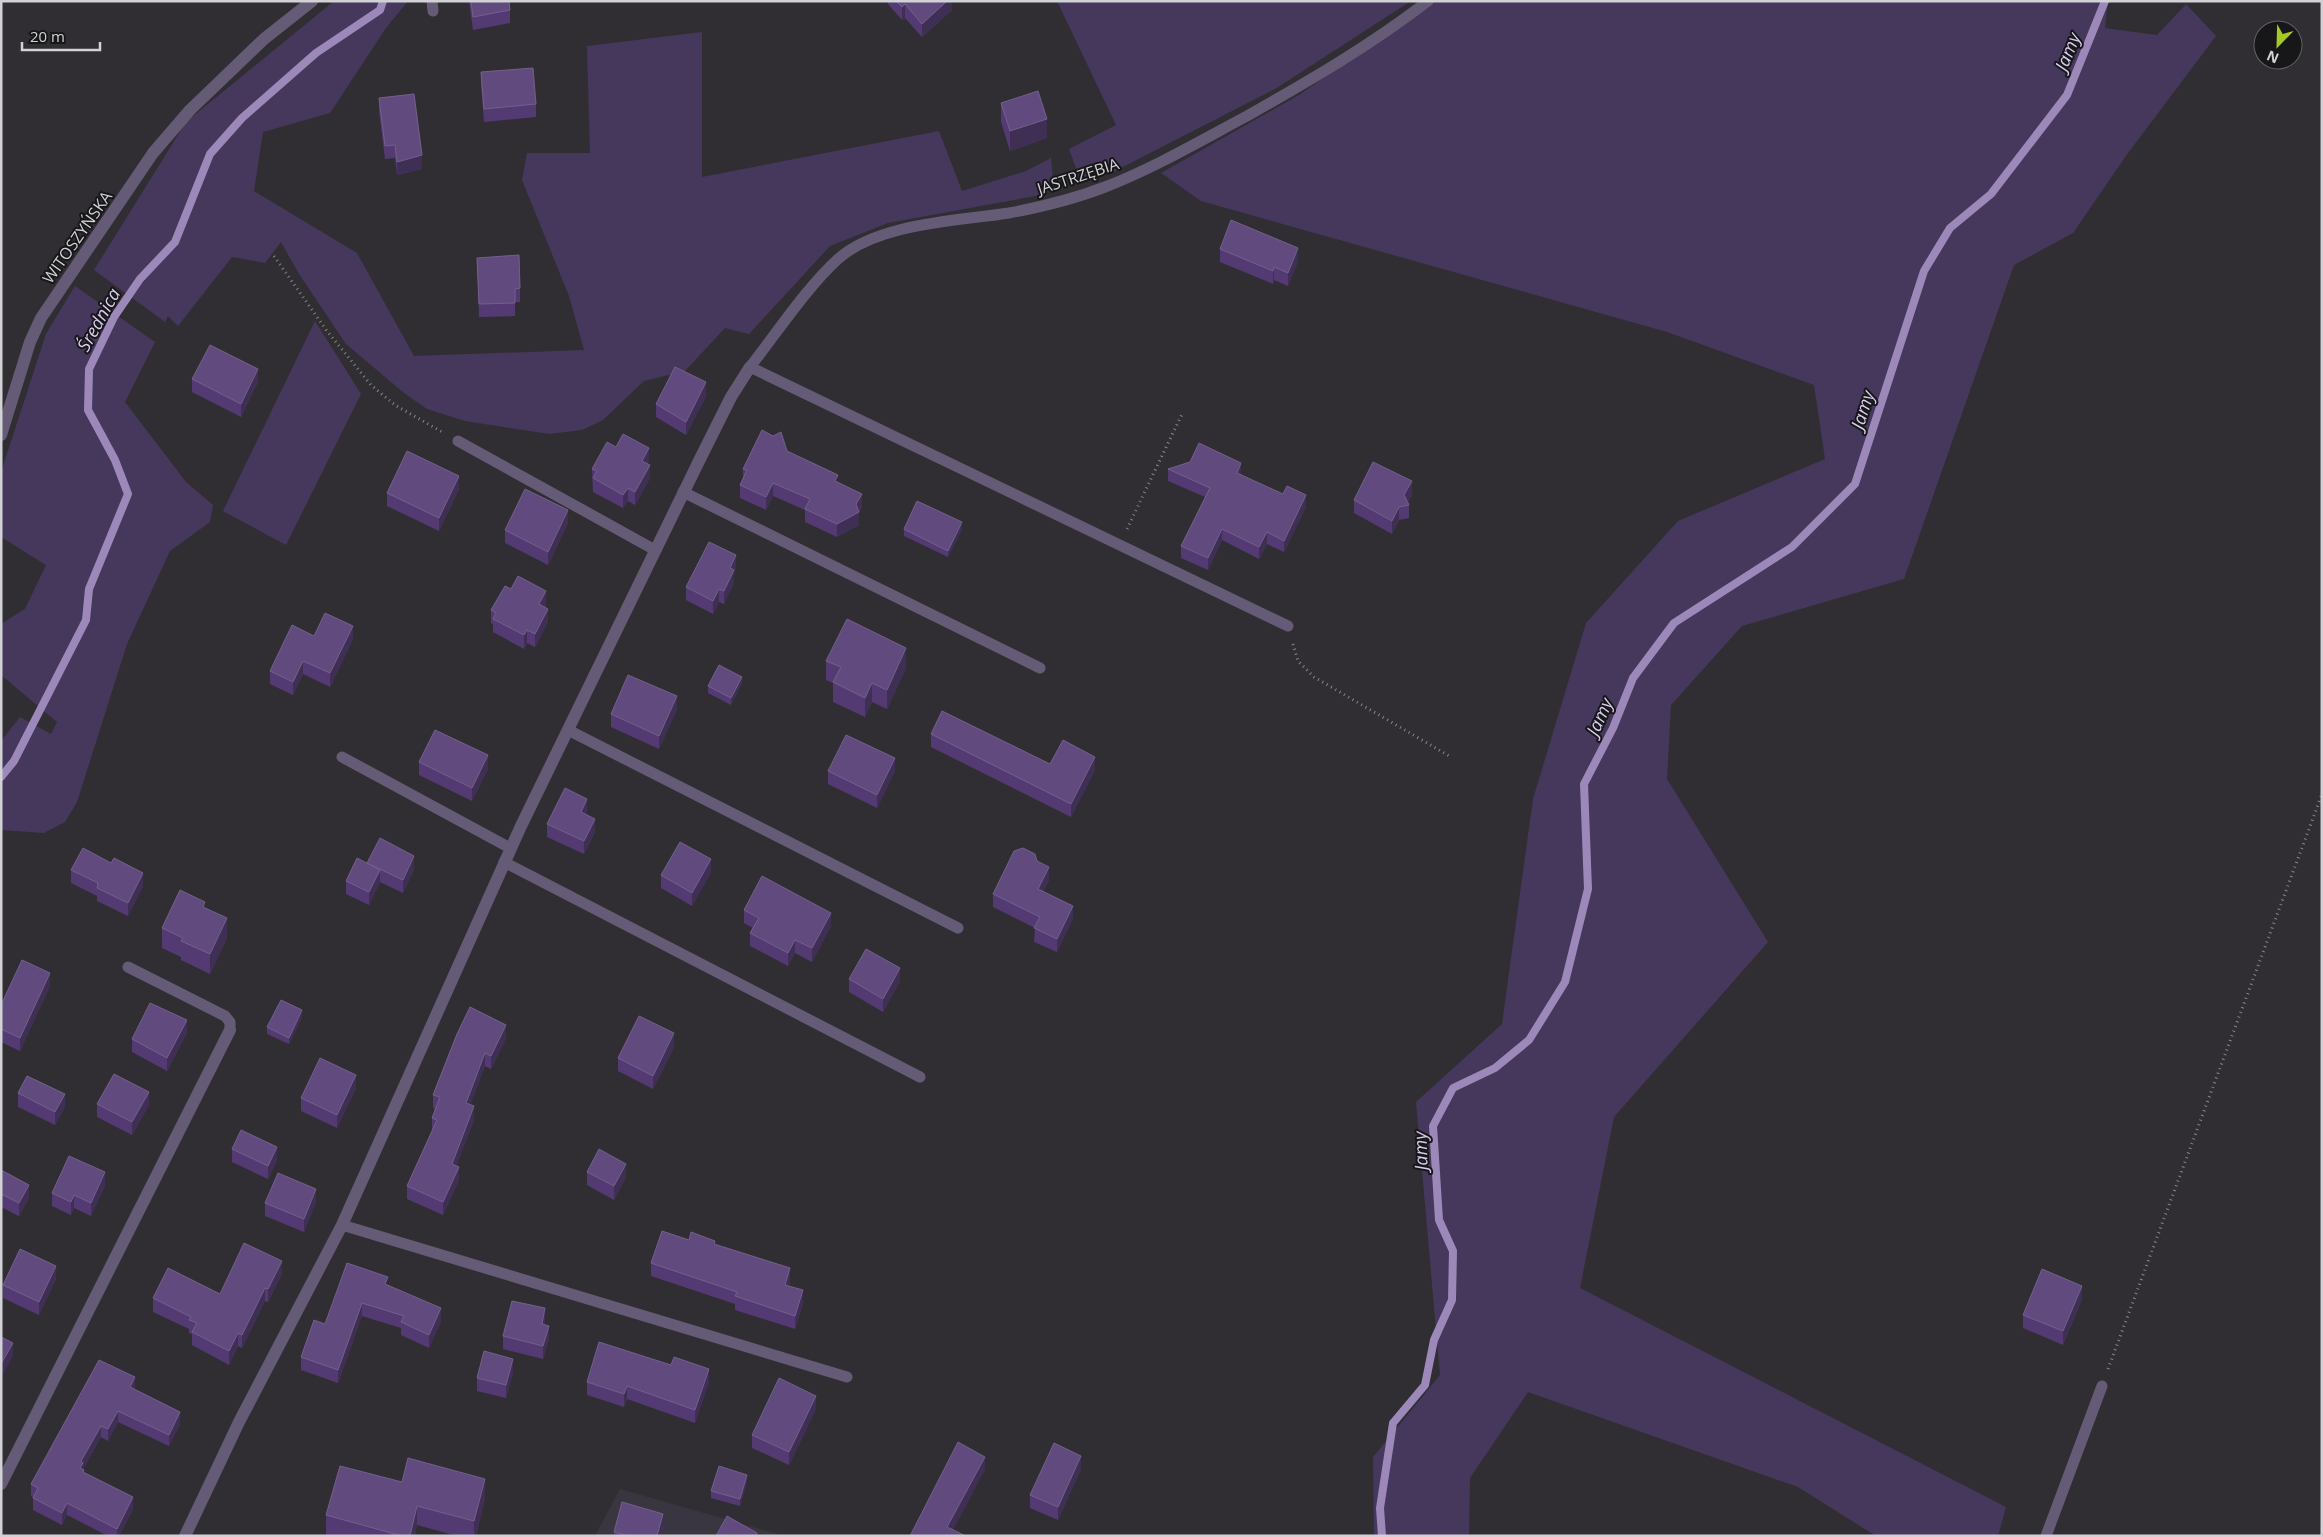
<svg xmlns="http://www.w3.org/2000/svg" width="2323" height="1537" viewBox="0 0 2323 1537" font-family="'Open Sans',sans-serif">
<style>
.built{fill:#3a3641}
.green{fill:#46385c}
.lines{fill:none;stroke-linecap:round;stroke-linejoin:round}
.stream{stroke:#9c89b9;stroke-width:8}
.path{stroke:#88868b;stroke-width:3;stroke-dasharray:1 4;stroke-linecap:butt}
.lane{stroke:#655b77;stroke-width:11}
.street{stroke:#655b77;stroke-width:12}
.wall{fill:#543a73}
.shaded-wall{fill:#402f55}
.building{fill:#614b7e;stroke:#73608c}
.labels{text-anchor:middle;stroke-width:4;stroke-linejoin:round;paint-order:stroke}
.street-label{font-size:16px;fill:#d2d1d5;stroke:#171719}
.water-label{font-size:18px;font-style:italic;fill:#daccf1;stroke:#171719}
</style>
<rect width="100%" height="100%" fill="#302e33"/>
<!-- built -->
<polygon class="built" points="620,1489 781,1535 595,1536"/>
<!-- green -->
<g class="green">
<polygon points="334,1 408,1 386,28 330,113 263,132 254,191 357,253 414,356 584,350 569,296 522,180 527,153 590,153 587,46 702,32 702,177 939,131 962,191 1026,171 1051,158 1053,180 1046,194 888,223 830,246 749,334 725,328 685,371 644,381 603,420 582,430 549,434 465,421 427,409 404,393 346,344 299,274 281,242 265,263 232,257 178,326 168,316 165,322 94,270 186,122"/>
<polygon points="1057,1 1411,1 1275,89 1113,172 1081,182 1069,149 1116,125"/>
<polygon points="1434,1 2108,1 2105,28 2157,35 2186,4 2216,36 2128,153 2073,233 2014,265 1904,579 1742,626 1671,705 1667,779 1768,942 1614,1117 1580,1288 2006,1507 1998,1536 1876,1536 1798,1487 1528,1392 1470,1478 1469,1536 1374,1536 1373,1457 1440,1375 1416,1102 1502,1024 1533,799 1586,623 1678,521 1825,459 1814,385 1667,332 1201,201 1161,173 1299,95"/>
<polygon points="75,286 155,342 125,402 186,482 213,505 210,522 170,551 127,644 77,802 65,822 44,833 1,830 1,741 20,717 51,734 57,722 1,675 1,624 25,609 46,565 1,537 1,472 46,334"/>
<polygon points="315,321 361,394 286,545 223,511"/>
</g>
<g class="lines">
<!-- stream -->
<g class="stream">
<polyline points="1,777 14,761 86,620 89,589 128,494 115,460 88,410 89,369 114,317 140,279 175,242 210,154 242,118 316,53 380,10 383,1"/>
<polyline points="1382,1536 1380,1508 1393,1423 1425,1385 1434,1340 1452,1300 1453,1251 1439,1220 1433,1126 1453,1088 1495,1068 1529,1040 1565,982 1588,889 1584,784 1613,728 1633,678 1674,623 1792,547 1855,484 1924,271 1950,228 1991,194 2067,95 2105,1"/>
</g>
<!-- path -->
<g class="path">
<polyline points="274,256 327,331 371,385 395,405 442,432"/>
<polyline points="1127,529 1182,414"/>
<polyline points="1293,644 1298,661 1314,677 1451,757"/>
<polyline points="2108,1369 2322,794"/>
</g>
<!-- lane -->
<g class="lane">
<polyline points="432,1 433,11"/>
<polyline points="458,441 655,550"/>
<polyline points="683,492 1040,668"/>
<path d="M 1288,626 L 750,367 C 776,334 807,287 838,259 C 878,223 958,221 1009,213 C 1041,207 1074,199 1105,187 C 1154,168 1200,141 1247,116 C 1309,81 1371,45 1428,1"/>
<polyline points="568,730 958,928"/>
<polyline points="342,757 510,848"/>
<polyline points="504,862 920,1077"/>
<polyline points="128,967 225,1016 230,1022 230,1030"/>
<polyline points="342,1225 847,1377"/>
<polyline points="2046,1536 2102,1386"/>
</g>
<!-- street -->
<g class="street">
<polyline points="1,435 30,342 41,318 153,153 190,110 264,39 312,1"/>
<polyline points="1,1484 230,1030"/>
<polyline points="185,1536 239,1422 342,1225 521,826 698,463 731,397 750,367"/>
</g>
</g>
<!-- wall -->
<g class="wall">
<polygon points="469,1 509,1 510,10 510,23 473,30"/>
<polygon points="888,1 952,1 952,10 922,37 905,18 902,20 888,4"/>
<polygon points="481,72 536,104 536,117 484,122 481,85"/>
<polygon points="379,98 422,169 397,175 395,158 385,159 379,111"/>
<polygon points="1001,103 1047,138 1010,151 1001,122"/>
<polygon points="1220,249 1298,261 1288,286 1274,280 1273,284 1220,262"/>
<polygon points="477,258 520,288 520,302 515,302 515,316 479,317"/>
<polygon points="192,379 258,382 241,417 192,392"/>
<polygon points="706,396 686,435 656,417 656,404"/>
<polygon points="616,447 649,461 647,464 650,478 635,505 628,501 623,508 593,492 592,469"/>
<polygon points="787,451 838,482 862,507 859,512 859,525 837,537 805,522 805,510 773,496 766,510 740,498 740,485 743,479 743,469"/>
<polygon points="1168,469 1241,475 1306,507 1284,552 1267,544 1259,559 1222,540 1208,570 1181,558 1181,546 1205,497 1168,481"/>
<polygon points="459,489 439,531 387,506 387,493"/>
<polygon points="1412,494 1408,502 1409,505 1409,518 1399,520 1392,534 1354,513 1354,500"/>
<polygon points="568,523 548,565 505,543 505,530"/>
<polygon points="904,529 962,529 948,557 904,536"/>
<polygon points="736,568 734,572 734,583 724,604 719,602 713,614 686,600 686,587"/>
<polygon points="546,604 545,607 548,622 535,647 527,643 524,649 493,632 493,624 491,623 491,610"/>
<polygon points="314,636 353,639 330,687 303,674 293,695 270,684 270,671"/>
<polygon points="826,661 906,668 887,709 872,702 865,717 833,702 833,683 826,680"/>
<polygon points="742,683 731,705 708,693 708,686"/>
<polygon points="677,709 659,749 611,727 611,714"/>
<polygon points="931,734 1050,764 1095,770 1071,817 931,747"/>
<polygon points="419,762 488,769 472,801 419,775"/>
<polygon points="828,771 895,771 877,808 828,784"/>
<polygon points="587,812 586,814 595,832 584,854 547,837 547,824"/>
<polygon points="1037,861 1049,880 1043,892 1073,919 1057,952 1034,942 1035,928 993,907 993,894"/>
<polygon points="367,863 414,869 403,893 380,882 369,905 346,894 346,881"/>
<polygon points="71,870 143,886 128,916 97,901 97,896 71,883"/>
<polygon points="711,872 692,906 661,888 661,875"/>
<polygon points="744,910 831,926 812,962 795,953 788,966 750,946 750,933 753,928 744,923"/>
<polygon points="162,928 227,938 210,974 181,960 181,957 162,948"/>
<polygon points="849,979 900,981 883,1012 849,992"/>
<polygon points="50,986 20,1051 1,1042 1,1005"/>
<polygon points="302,1017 289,1044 267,1034 267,1027"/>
<polygon points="187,1033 167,1071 132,1052 132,1039"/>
<polygon points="457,1034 506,1038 491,1069 485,1066 470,1105 474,1120 456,1166 459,1180 443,1215 407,1199 407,1186 432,1131 432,1118 435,1109 433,1108 433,1095"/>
<polygon points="674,1047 653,1089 618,1071 618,1058"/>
<polygon points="356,1088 337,1128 301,1111 301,1098"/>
<polygon points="18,1093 65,1107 55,1125 18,1107"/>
<polygon points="97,1104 149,1105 132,1135 97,1117"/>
<polygon points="232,1149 277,1160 268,1179 232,1162"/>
<polygon points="1,1170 29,1198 19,1216 1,1207"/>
<polygon points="587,1172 626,1177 614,1200 587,1185"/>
<polygon points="105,1185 91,1216 74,1208 71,1215 52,1206 52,1193"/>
<polygon points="316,1202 304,1232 265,1216 265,1203"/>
<polygon points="689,1240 715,1244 790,1281 789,1286 803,1303 795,1329 735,1310 735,1304 651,1276 651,1263"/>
<polygon points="282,1274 268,1302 265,1301 242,1348 238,1346 229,1365 192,1345 192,1334 189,1333 189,1329 153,1312 153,1298 220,1294"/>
<polygon points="56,1279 39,1315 3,1298 3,1285"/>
<polygon points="388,1285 441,1321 429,1348 401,1335 401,1328 362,1316 338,1383 301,1370 301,1357 325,1324"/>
<polygon points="2082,1299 2063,1345 2023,1328 2023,1315"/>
<polygon points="545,1322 544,1325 549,1339 543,1359 503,1349 503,1336"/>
<polygon points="513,1372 506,1398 477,1391 477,1378"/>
<polygon points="587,1382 709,1382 695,1423 627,1399 624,1407 587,1395"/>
<polygon points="135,1389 134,1390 180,1424 169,1446 118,1422 108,1441 101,1437 83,1469 84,1473 133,1509 119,1536 108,1536 67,1515 62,1525 33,1510 33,1497 31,1496 31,1484"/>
<polygon points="816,1409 789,1465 752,1448 752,1435"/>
<polygon points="1081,1469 1058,1520 1030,1508 1030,1495"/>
<polygon points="747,1481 740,1506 711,1498 711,1491"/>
<polygon points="402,1482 485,1498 476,1536 457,1536 417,1525 415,1536 330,1536 326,1535 326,1515"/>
<polygon points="663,1527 661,1536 614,1536 614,1532"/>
</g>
<!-- shaded-wall -->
<g class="shaded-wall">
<polygon points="947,1 952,1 952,10 922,37 922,24"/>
<polygon points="905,4 905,18 902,20 902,7"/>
<polygon points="1047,119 1047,138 1010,151 1010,131"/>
<polygon points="422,155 422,169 397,175 397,162"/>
<polygon points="1298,248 1298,261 1288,286 1288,273"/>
<polygon points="1274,267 1274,280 1273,284 1273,271"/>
<polygon points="258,369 258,382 241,417 241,404"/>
<polygon points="706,382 706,396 686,435 686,422"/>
<polygon points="649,448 649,461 642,474 642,461"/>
<polygon points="1241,463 1241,475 1237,473"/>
<polygon points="650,465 650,478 635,505 635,492"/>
<polygon points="459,476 459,489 439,531 439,518"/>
<polygon points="1412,481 1412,494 1406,505 1404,495"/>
<polygon points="773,483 773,496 766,510 766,497"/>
<polygon points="628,488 628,501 623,508 623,495"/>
<polygon points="862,494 862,507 859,513 859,525 837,537 837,524 856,504"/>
<polygon points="1306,495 1306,507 1284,552 1284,541"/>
<polygon points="1399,507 1399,520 1392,534 1392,521"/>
<polygon points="568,510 568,523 548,565 548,552"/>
<polygon points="962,522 962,529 948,557 948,551"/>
<polygon points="1222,529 1222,540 1208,570 1208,558"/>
<polygon points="1267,532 1267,544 1259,559 1259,547"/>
<polygon points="736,555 736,568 734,572 734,583 724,604 724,591 730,568"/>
<polygon points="719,589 719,602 713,614 713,601"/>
<polygon points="546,591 546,604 539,617 539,604"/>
<polygon points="548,609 548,622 535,647 535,634"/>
<polygon points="353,626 353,639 330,687 330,673"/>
<polygon points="527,630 527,643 524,649 524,635"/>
<polygon points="906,648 906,668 887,709 887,690"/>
<polygon points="303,661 303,674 293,695 293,682"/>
<polygon points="742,677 742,683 731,705 731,698"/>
<polygon points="872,683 872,702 865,717 865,698"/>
<polygon points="677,696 677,709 659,749 659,736"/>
<polygon points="488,755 488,769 472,801 472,788"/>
<polygon points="1095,757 1095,770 1071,817 1071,804"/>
<polygon points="895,758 895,771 877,808 877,795"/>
<polygon points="587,799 587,812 581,825 581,812"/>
<polygon points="595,819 595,832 584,854 584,841"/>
<polygon points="414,856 414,869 403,893 403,880"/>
<polygon points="711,859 711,872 692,906 692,893"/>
<polygon points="1049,867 1049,880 1038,902 1038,889"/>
<polygon points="380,870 380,883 369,905 369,892"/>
<polygon points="143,873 143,886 128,916 128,903"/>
<polygon points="1073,906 1073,919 1057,952 1057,939"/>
<polygon points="831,913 831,926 812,962 812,948"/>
<polygon points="227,918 227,938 210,974 210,954"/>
<polygon points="795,940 795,953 788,966 788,953"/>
<polygon points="900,968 900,981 883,1012 883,999"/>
<polygon points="50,973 50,986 20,1051 20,1038"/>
<polygon points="302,1010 302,1017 289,1044 289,1038"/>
<polygon points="187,1020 187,1033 167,1071 167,1058"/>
<polygon points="506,1025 506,1038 491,1069 491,1056"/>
<polygon points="674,1033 674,1047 653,1089 653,1076"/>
<polygon points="485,1053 485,1066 466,1116 466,1103"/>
<polygon points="356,1075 356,1088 337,1128 337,1115"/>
<polygon points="149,1092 149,1105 132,1135 132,1122"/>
<polygon points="65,1094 65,1107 55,1125 55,1112"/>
<polygon points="474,1106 474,1120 452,1177 452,1164"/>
<polygon points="277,1147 277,1160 268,1179 268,1166"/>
<polygon points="626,1164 626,1177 614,1200 614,1186"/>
<polygon points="459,1167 459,1180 443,1215 443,1202"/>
<polygon points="105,1172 105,1185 91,1216 91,1203"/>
<polygon points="29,1185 29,1198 19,1216 19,1203"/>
<polygon points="316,1189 316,1202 304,1232 304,1219"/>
<polygon points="74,1195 74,1208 71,1215 71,1202"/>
<polygon points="282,1261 282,1274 268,1302 268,1289"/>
<polygon points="56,1266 56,1279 39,1315 39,1302"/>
<polygon points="790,1268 790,1281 785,1298 785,1285"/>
<polygon points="2082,1286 2082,1299 2063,1345 2063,1331"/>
<polygon points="265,1288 265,1301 242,1348 242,1335"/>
<polygon points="803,1290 803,1303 795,1329 795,1316"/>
<polygon points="362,1303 362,1316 338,1383 338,1370"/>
<polygon points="441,1308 441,1321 429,1348 429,1335"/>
<polygon points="545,1308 545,1322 542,1337 542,1324"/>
<polygon points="549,1326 549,1339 543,1359 543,1346"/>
<polygon points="238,1333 238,1346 229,1365 229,1351"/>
<polygon points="13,1343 13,1356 1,1378 1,1364"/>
<polygon points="513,1359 513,1372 506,1398 506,1385"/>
<polygon points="709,1369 709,1382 695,1423 695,1410"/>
<polygon points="135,1377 135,1389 130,1399 130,1387"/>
<polygon points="627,1386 627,1399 624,1407 624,1394"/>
<polygon points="816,1396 816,1409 789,1465 789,1452"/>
<polygon points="118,1411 118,1422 108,1441 108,1429"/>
<polygon points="180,1412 180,1424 169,1446 169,1435"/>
<polygon points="101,1426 101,1437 83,1469 84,1482 80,1468 81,1461"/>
<polygon points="1081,1456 1081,1469 1058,1520 1058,1507"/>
<polygon points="985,1457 985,1470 950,1536 947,1527"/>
<polygon points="747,1475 747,1481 740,1506 740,1499"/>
<polygon points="485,1479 485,1498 476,1536 474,1536 474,1521"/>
<polygon points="133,1497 133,1509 119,1536 117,1536 117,1529"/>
<polygon points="67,1503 67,1515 62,1525 62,1513"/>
<polygon points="417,1506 417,1525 415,1536 410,1536"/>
<polygon points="663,1514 663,1527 661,1536 657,1536"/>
</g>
<!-- building -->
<g class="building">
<polygon points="471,1 509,1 510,10 473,17"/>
<polygon points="896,1 947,1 922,24 905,4 902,7"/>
<polygon points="533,68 536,104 484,109 481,72"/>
<polygon points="1038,91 1047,119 1010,131 1001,103"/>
<polygon points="414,94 422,155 397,162 395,145 385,146 379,98"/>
<polygon points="1231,220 1298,248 1288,273 1274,267 1273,271 1220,249"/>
<polygon points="519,255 520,288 515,289 515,303 479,304 477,258"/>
<polygon points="210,345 258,369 241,404 192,379"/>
<polygon points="675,367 706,382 686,422 656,404"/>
<polygon points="762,430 773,436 781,432 787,451 838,475 835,481 862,494 856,504 859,512 837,524 805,509 810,499 773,483 766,497 740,485 747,470 743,469"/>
<polygon points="623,434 649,448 642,461 650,465 635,492 628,488 623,495 593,478 597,471 592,469 607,442 616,447"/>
<polygon points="1199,443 1241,463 1237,473 1283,494 1287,486 1306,495 1284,541 1267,532 1259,547 1222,529 1208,558 1181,546 1210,488 1168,469 1190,462"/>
<polygon points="407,451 459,476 439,518 387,493"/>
<polygon points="1373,462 1412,481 1404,495 1409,505 1399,507 1392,521 1354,500"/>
<polygon points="525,489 568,510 548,552 505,530"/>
<polygon points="917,501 962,522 948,551 904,529"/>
<polygon points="709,542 736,555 730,568 734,570 724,591 719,589 713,601 686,587"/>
<polygon points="518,576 546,591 539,604 548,609 535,634 527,630 524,635 493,619 496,613 491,610 505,586 511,589"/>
<polygon points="325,613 353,626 330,673 303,661 293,682 270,671 292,625 314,636"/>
<polygon points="847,619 906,648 887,690 872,683 865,698 833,682 841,667 826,661"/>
<polygon points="719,665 742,677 731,698 708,686"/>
<polygon points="628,675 677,696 659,736 611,714"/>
<polygon points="942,711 1050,764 1063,740 1095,757 1071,804 931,734"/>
<polygon points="435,730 488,755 472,788 419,762"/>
<polygon points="846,735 895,758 877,795 828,771"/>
<polygon points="565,788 587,799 581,812 595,819 584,841 547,824"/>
<polygon points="380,838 414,856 403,880 367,863"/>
<polygon points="680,842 711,859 692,893 661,875"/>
<polygon points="83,848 111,863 114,858 143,873 128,903 97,888 98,883 71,870"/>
<polygon points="1023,848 1035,854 1037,861 1049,867 1038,889 1073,906 1057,939 1034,928 1040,917 993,894 1014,851"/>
<polygon points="357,858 380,870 369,892 346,881"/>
<polygon points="762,876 831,913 812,948 795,940 788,953 750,933 759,918 744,910"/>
<polygon points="180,890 205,902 203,907 227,918 210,954 181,941 183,938 162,928"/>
<polygon points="866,949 900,968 883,999 849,979"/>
<polygon points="22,960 50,973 20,1038 1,1029 1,1005"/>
<polygon points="281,1000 302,1010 289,1038 267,1027"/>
<polygon points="150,1003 187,1020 167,1058 132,1039"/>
<polygon points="470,1007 506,1025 491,1056 485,1053 466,1103 474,1106 452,1164 459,1167 443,1202 407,1186 437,1120 432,1118 440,1097 433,1095 457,1034"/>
<polygon points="639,1016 674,1033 653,1076 618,1058"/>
<polygon points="320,1058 356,1075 337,1115 301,1098"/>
<polygon points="114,1074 149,1092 132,1122 97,1104"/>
<polygon points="27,1076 65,1094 55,1112 18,1093"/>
<polygon points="241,1130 277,1147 268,1166 232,1149"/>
<polygon points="599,1149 626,1164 614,1186 587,1172"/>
<polygon points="69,1156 105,1172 91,1203 74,1195 71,1202 52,1193"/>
<polygon points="1,1170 29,1185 19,1203 1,1194"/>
<polygon points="278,1173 316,1189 304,1219 265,1203"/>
<polygon points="662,1231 689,1240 691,1232 715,1241 714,1244 790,1268 785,1285 803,1290 795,1316 735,1296 737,1292 651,1263"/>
<polygon points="244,1243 282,1261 268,1289 265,1288 242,1335 238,1333 229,1351 192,1332 197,1323 189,1320 191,1317 153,1298 168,1268 220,1294"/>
<polygon points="20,1249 56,1266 39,1302 3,1285"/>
<polygon points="347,1263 388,1277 385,1284 441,1308 429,1335 401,1322 404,1316 362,1303 338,1370 301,1357 314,1320 325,1324"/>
<polygon points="2042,1269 2082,1286 2063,1331 2023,1315"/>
<polygon points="512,1301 545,1308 542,1324 549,1326 543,1346 503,1336"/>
<polygon points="1,1337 13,1343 1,1364"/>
<polygon points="599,1342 671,1365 674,1357 709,1369 695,1410 627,1386 624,1394 587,1382"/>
<polygon points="484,1351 513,1359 506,1385 477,1378"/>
<polygon points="99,1360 135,1377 130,1387 180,1412 169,1435 118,1411 108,1429 101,1426 81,1461 83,1463 80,1468 84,1470 83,1472 133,1497 117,1529 67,1503 62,1513 33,1498 38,1488 31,1484"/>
<polygon points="779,1378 816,1396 789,1452 752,1435"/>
<polygon points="958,1442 985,1457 947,1527 966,1536 910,1536"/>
<polygon points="1054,1443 1081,1456 1058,1507 1030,1495"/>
<polygon points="408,1458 485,1479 474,1521 417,1506 410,1536 402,1536 326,1515 340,1466 402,1482"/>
<polygon points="719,1466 747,1475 740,1499 711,1491"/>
<polygon points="622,1502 663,1514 657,1536 629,1536 614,1532"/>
<polygon points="727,1516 757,1533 756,1536 716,1536"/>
</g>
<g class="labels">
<!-- street labels -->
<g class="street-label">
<text transform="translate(1078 176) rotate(-18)" y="6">JASTRZĘBIA</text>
<text transform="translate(77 237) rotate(-55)" y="6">WITOSZYŃSKA</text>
</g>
<!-- water labels -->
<g class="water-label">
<text transform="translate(2068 52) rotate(-68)" y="6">Jamy</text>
<text transform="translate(99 320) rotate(-61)" y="6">Średnica</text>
<text transform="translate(1863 410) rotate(-72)" y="6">Jamy</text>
<text transform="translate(1600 717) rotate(-66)" y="6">Jamy</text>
<text transform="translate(1421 1151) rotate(-92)" y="6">Jamy</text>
</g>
</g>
<!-- border -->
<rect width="2323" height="1537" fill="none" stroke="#d2d1d5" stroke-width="5"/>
<!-- north arrow -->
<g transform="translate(2278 45) rotate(203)"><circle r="24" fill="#171719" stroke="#626164"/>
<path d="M0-4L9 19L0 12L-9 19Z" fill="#a5c823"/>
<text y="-8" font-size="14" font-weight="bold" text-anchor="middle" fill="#d2d1d5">N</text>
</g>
<!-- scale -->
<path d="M22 42v8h78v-8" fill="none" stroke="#d2d1d5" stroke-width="2.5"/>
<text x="30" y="42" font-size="15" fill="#d2d1d5" stroke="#171719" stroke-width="4" paint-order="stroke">20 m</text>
</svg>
